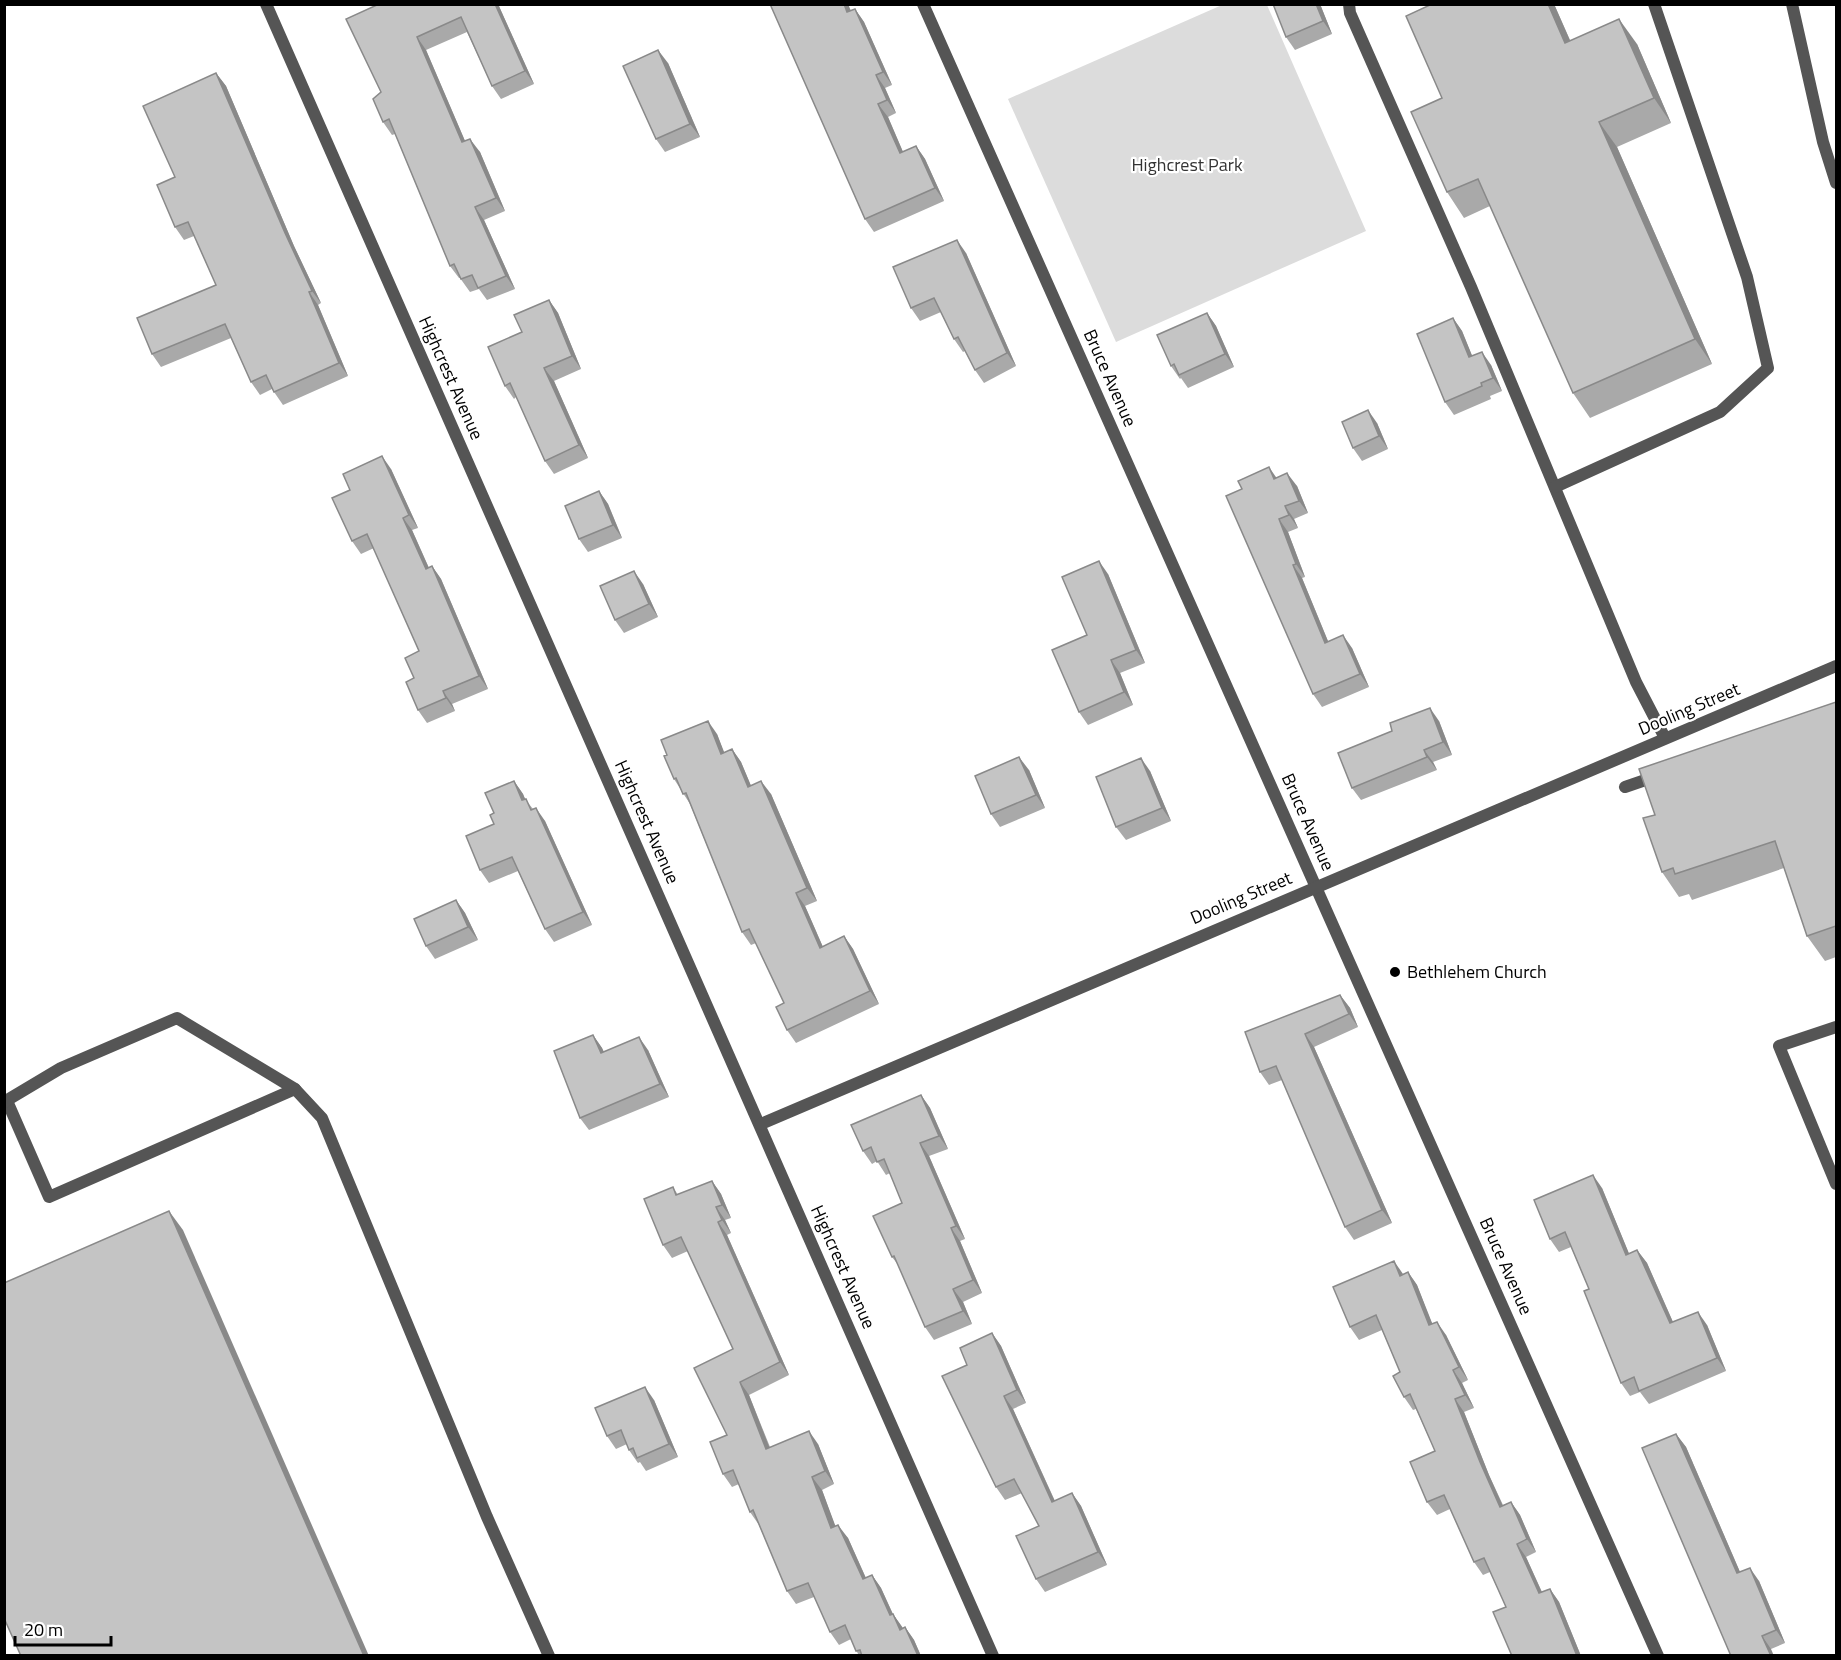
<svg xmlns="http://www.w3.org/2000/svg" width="1841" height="1660" viewBox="0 0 1841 1660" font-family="'Titillium Web',sans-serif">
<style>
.green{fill:#dcdcdc}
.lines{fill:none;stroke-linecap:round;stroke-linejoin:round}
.service{stroke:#555;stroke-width:12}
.minor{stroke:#555;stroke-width:12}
.wall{fill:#a9a9a9}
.shaded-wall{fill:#898989}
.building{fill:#c4c4c4;stroke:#898989;stroke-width:1.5}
.poi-dot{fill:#000;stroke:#fff;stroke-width:2}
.labels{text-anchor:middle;stroke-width:4.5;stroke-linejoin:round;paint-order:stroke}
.park-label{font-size:18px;fill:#333;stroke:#fff}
.street-label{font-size:18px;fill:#000;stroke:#fff}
.poi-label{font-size:18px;fill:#000;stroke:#fff;text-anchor:start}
</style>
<rect width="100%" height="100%" fill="#fff"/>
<!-- green -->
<polygon class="green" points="1222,5 1267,5 1366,231 1116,342 1008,99"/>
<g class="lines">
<!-- service -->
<g class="service">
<polyline points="1349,4 1350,13 1471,287 1636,682 1665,738"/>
<polyline points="1555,487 1720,412 1768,368 1747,277 1654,4"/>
<polyline points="1625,787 1657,776"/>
<polyline points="1836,1027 1779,1046 1836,1184"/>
<polyline points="7,1101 49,1197 295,1089"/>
<polyline points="4,1102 61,1068 177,1018 295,1089 322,1118 487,1517 549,1656"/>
</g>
<!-- minor -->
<g class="minor">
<polyline points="266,4 993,1656"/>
<polyline points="923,4 1658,1656"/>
<polyline points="1792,4 1823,142 1836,183"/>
<polyline points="761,1124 1836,666"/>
</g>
</g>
<!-- wall -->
<g class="wall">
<polygon points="379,4 498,4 534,84 501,99 492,86 467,32 426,50 465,141 480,152 505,211 484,220 515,289 487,300 479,289 470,292 460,278 459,278 450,266 395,134 392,135 383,122 381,92"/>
<polygon points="770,4 848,4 850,11 855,9 864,22 892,85 885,88 896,113 888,117 903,152 916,146 925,159 944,201 874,232 865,219"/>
<polygon points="1320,4 1332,34 1295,50 1286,37"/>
<polygon points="1432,4 1554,4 1570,40 1637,44 1671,123 1617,147 1712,364 1590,418 1573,393 1490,206 1464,218 1447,192 1442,98"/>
<polygon points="668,63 700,137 665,152 656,139"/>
<polygon points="216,73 226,86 294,246 321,303 318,305 348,376 283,405 272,389 260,395 251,382 231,338 161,367 152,354 216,285 194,236 184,240 175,227 175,177"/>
<polygon points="966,253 1016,366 984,383 975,370 965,351 963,352 954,339 941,312 920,321 911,308"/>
<polygon points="549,300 558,313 581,369 554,381 588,458 554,474 545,461 516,397 514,399 505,386 522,332"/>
<polygon points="1207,313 1216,326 1234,367 1188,388 1181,378 1180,379 1171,366"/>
<polygon points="1453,318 1462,331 1472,356 1491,365 1502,391 1490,396 1491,399 1454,415 1445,402"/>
<polygon points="1377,423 1388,449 1362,461 1353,448"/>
<polygon points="391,469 418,528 412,530 429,568 432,566 441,579 488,689 452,704 455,711 427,723 418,710 414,678 419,651 374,548 361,554 352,541"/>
<polygon points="1277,478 1297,486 1308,513 1294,519 1298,528 1288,532 1305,577 1302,578 1328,641 1352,648 1369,687 1322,707 1313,694 1242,489"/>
<polygon points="599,491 608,504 622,538 588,552 579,539"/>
<polygon points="1108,574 1145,663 1120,673 1133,705 1088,725 1079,712 1087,635"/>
<polygon points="643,584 658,617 624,633 615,620"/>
<polygon points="1836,702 1836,957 1825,961 1807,936 1784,868 1692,900 1689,894 1679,897 1662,872 1655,815"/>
<polygon points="1439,721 1452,755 1433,762 1437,770 1361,800 1352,788 1392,731"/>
<polygon points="717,734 724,753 732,749 741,762 751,786 771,794 817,901 805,906 823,947 844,936 853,949 879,1004 796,1043 787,1030 784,1003 756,943 751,945 742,932 690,804 674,779 667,755"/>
<polygon points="1029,770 1045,808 1000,827 991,814"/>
<polygon points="1150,771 1171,821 1126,840 1116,827"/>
<polygon points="514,781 523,794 525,799 533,809 545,821 592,925 554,942 545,929 518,871 489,883 480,870 494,824 494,813"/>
<polygon points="456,900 465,913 478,940 435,959 426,946"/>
<polygon points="1340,995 1350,1008 1358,1027 1314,1047 1392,1223 1354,1240 1345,1227 1282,1080 1269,1085 1260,1072"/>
<polygon points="593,1035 602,1048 604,1052 648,1050 669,1097 589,1130 580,1118"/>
<polygon points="921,1095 930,1108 948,1149 929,1156 965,1239 960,1241 982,1293 963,1302 972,1324 934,1340 925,1327 899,1266 892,1257 902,1203 890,1173 886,1175 877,1161 872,1164 863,1151"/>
<polygon points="712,1181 721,1194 731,1218 725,1220 731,1233 727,1235 789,1375 749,1395 770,1447 818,1444 834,1484 822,1490 835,1526 848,1538 866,1578 872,1575 881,1588 893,1614 903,1628 905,1627 914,1640 921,1656 859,1656 851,1639 839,1645 830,1632 814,1597 796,1604 787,1591 759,1525 750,1512 739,1484 732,1487 723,1474 733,1349 688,1251 672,1258 663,1245 673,1187 678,1195"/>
<polygon points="1602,1188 1629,1254 1637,1250 1647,1263 1673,1322 1707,1325 1726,1371 1649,1404 1640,1392 1630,1396 1621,1383 1589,1289 1571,1247 1559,1252 1550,1239"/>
<polygon points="1408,1272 1417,1285 1432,1324 1446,1335 1468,1380 1462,1383 1474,1408 1464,1412 1489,1475 1503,1505 1511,1502 1520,1515 1536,1552 1526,1557 1542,1592 1550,1589 1559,1602 1581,1656 1512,1656 1506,1607 1490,1572 1483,1575 1474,1562 1450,1509 1437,1515 1427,1502 1435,1451 1416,1409 1413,1410 1404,1397 1400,1372 1382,1330 1359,1340 1350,1327 1403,1274"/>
<polygon points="992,1333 1001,1346 1026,1403 1013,1409 1055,1501 1072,1493 1081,1506 1107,1565 1045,1592 1036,1579 1039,1526 1022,1493 1005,1500 996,1487 967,1365"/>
<polygon points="654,1400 678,1457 646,1471 640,1462 638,1463 629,1450 627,1444 616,1449 607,1436"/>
<polygon points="1676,1434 1686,1447 1740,1572 1759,1581 1785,1643 1771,1649 1731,1656"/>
</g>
<!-- shaded-wall -->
<g class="shaded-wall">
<polygon points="495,4 498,4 534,84 525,71"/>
<polygon points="844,4 848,4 857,25 847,12"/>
<polygon points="1316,4 1320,4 1332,34 1323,21"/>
<polygon points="1548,4 1554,4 1582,68 1565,43"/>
<polygon points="855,9 864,22 892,85 883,72"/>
<polygon points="1619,19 1637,44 1671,123 1654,98"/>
<polygon points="417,37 426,50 471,155 462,142"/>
<polygon points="658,50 668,63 700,137 690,124"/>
<polygon points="216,73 226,86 294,246 321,303 312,291 285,233"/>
<polygon points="876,75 885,88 896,113 887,100"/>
<polygon points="878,104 888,117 909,166 900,153"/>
<polygon points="1599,122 1617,147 1712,364 1695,339"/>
<polygon points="470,139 480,152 505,211 496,198"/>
<polygon points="916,146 925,159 944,201 935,188"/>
<polygon points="475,207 484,220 515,289 506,276"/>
<polygon points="957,240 966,253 1016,366 1007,353"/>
<polygon points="309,292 318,305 348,376 339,363"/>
<polygon points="549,300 558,313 581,369 572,356"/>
<polygon points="1207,313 1216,326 1234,367 1225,354"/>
<polygon points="1453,318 1462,331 1478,370 1469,357"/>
<polygon points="1482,352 1491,365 1502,391 1493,378"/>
<polygon points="544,368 554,381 588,458 579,445"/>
<polygon points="1368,410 1377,423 1388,449 1379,436"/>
<polygon points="382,456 391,469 418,528 409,515"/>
<polygon points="1269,467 1278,480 1274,479"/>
<polygon points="1287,473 1297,486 1308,513 1299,501"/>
<polygon points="599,491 608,504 622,538 613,525"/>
<polygon points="1285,506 1294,519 1298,528 1289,515"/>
<polygon points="403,518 412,530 435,582 426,569"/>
<polygon points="1279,519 1288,532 1305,577 1296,564"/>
<polygon points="1099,561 1108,574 1145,663 1136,650"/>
<polygon points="1293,565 1302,578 1334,656 1325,643"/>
<polygon points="432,566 441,579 488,689 479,676"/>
<polygon points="634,571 643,584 658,617 649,604"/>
<polygon points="1343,635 1352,648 1369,687 1360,674"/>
<polygon points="1111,660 1120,673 1133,705 1124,692"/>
<polygon points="443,691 452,704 455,711 446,698"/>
<polygon points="1430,708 1439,721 1452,755 1443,742"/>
<polygon points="708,721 717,734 730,767 721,754"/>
<polygon points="732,749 741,762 757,800 748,787"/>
<polygon points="1424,750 1433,762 1437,770 1427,757"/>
<polygon points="1019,757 1029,770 1045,808 1036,795"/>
<polygon points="1141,758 1150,771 1171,821 1162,808"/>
<polygon points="514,781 523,794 531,813 522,800"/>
<polygon points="761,781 771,794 817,901 807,888"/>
<polygon points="536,808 545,821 592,925 583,912"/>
<polygon points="796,893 805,906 829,961 820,948"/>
<polygon points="456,900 465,913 478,940 468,927"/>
<polygon points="844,936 853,949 879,1004 870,991"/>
<polygon points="1340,995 1350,1008 1358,1027 1349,1014"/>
<polygon points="1305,1034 1314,1047 1392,1223 1382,1210"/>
<polygon points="593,1035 602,1048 610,1066 601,1053"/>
<polygon points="639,1037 648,1050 669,1097 660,1084"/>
<polygon points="921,1095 930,1108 948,1149 939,1136"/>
<polygon points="920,1143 929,1156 965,1239 956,1226"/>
<polygon points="1593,1175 1602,1188 1635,1268 1626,1255"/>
<polygon points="712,1181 721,1194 731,1218 722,1205"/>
<polygon points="716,1207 725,1220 731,1233 722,1220"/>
<polygon points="169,1211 183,1230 369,1656 364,1656"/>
<polygon points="718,1222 727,1235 789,1375 780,1362"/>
<polygon points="951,1228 960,1241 982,1293 973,1280"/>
<polygon points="1637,1250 1647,1263 1679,1336 1670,1323"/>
<polygon points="1394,1261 1403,1274 1400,1276"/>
<polygon points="1408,1272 1417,1285 1438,1338 1429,1325"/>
<polygon points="953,1289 963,1302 972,1324 963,1311"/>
<polygon points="1698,1312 1707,1325 1726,1371 1717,1358"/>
<polygon points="1437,1322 1446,1335 1468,1380 1459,1367"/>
<polygon points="992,1333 1001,1346 1026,1403 1017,1390"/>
<polygon points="1453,1370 1462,1383 1474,1408 1465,1395"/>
<polygon points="740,1382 749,1395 775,1462 766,1449"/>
<polygon points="645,1387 654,1400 678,1457 669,1444"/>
<polygon points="1004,1396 1013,1409 1061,1515 1052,1502"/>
<polygon points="1455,1399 1464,1412 1489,1475 1509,1520 1500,1507 1480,1462"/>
<polygon points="809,1431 818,1444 834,1484 825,1471"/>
<polygon points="1676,1434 1686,1447 1746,1586 1737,1573"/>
<polygon points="812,1477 822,1490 841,1541 831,1528"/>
<polygon points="1072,1493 1081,1506 1107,1565 1098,1552"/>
<polygon points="1511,1502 1520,1515 1536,1552 1527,1539"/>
<polygon points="838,1525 848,1538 872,1592 863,1579"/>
<polygon points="1517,1544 1526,1557 1548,1606 1539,1593"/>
<polygon points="1750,1568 1759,1581 1785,1643 1776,1630"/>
<polygon points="872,1575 881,1588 899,1628 890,1615"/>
<polygon points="1550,1589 1559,1602 1581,1656 1577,1656"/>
<polygon points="893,1614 902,1627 909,1643 900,1630"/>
<polygon points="905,1627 914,1640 921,1656 918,1656"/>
<polygon points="1762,1636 1771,1649 1774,1656 1771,1656"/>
</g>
<!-- building -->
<g class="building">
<polygon points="379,4 495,4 525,71 492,86 461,17 417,37 462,142 470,139 496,198 475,207 506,276 478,288 472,275 461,279 454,264 450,266 389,119 383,122 373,99 381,92 346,19"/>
<polygon points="770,4 844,4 847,12 855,9 883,72 876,75 887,100 878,104 900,153 916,146 935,188 865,219"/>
<polygon points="1273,4 1316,4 1323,21 1286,37"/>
<polygon points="1432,4 1548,4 1565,43 1619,19 1654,98 1599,122 1695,339 1573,393 1478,179 1447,192 1411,112 1442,98 1406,16"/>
<polygon points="658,50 690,124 656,139 623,66"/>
<polygon points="216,73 285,233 312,291 309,292 339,363 274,392 266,375 251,382 225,324 152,354 137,318 216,285 188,222 175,227 157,185 175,177 143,106"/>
<polygon points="957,240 1007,353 975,370 958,337 954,339 934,298 911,308 893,267"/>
<polygon points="549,300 572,356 544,368 579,445 545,461 510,383 505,386 488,347 522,332 514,315"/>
<polygon points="1207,313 1225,354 1179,375 1174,364 1171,366 1157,335"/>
<polygon points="1453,318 1469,357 1482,352 1493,378 1481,383 1482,386 1445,402 1417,334"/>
<polygon points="1368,410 1379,436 1353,448 1342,422"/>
<polygon points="382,456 409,515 403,518 426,569 432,566 479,676 443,691 446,698 418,710 406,682 414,678 405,658 419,651 367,534 352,541 332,498 350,490 343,474"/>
<polygon points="1269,467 1274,479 1287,473 1299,501 1285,506 1289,515 1279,519 1296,564 1293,565 1325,643 1343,635 1360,674 1313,694 1226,496 1242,489 1238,481"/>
<polygon points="599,491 613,525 579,539 565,506"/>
<polygon points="1099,561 1136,650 1111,660 1124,692 1079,712 1052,650 1087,635 1062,577"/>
<polygon points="634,571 649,604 615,620 600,586"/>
<polygon points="1836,702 1836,926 1807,936 1775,841 1675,874 1673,868 1662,872 1643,818 1655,815 1639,769"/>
<polygon points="1430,708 1443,742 1424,750 1427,757 1352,788 1338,753 1392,731 1390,723"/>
<polygon points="708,721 721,754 732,749 748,787 761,781 807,888 796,893 820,948 844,936 870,991 787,1030 776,1007 784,1003 749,929 742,932 686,793 683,794 676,778 674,779 664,756 667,755 661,740"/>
<polygon points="1019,757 1036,795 991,814 975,776"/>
<polygon points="1141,758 1162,808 1116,827 1096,777"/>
<polygon points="514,781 522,800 526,799 531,810 536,808 583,912 545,929 512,857 480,870 466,836 494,824 490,815 494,813 485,793"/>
<polygon points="456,900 468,927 426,946 414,919"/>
<polygon points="1340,995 1349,1014 1305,1034 1382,1210 1345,1227 1276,1066 1260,1072 1245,1032"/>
<polygon points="593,1035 601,1053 639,1037 660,1084 580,1118 554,1051"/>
<polygon points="921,1095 939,1136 920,1143 956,1226 951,1228 973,1280 953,1289 963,1311 925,1327 894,1256 892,1257 873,1216 902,1203 884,1159 877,1162 871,1147 863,1151 851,1125"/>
<polygon points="1593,1175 1626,1255 1637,1250 1670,1323 1698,1312 1717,1358 1639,1391 1634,1377 1621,1383 1584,1291 1589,1289 1565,1232 1550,1239 1534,1200"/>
<polygon points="712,1181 722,1205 716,1207 722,1220 718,1222 780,1362 740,1382 766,1449 809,1431 825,1471 812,1477 831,1528 838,1525 863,1579 872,1575 890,1615 893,1614 900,1630 905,1627 918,1656 862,1656 860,1650 856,1651 845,1625 830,1632 808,1583 787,1591 753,1510 750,1512 733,1470 723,1474 710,1442 727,1435 694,1368 733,1349 681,1237 663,1245 644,1199 673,1187 676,1195"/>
<polygon points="169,1211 364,1656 21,1656 4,1618 4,1283"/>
<polygon points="1394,1261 1400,1276 1408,1272 1429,1325 1437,1322 1459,1367 1453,1370 1465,1395 1455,1399 1480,1462 1500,1507 1511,1502 1527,1539 1517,1544 1539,1593 1550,1589 1577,1656 1512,1656 1493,1612 1506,1607 1484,1558 1474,1562 1444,1495 1427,1502 1410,1462 1435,1451 1410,1394 1404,1397 1393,1376 1400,1372 1376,1315 1350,1327 1333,1287"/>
<polygon points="992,1333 1017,1390 1004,1396 1052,1502 1072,1493 1098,1552 1036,1579 1016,1536 1039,1526 1014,1479 996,1487 942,1376 967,1365 960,1348"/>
<polygon points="645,1387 669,1444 637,1458 633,1448 629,1450 621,1430 607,1436 595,1408"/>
<polygon points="1676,1434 1737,1573 1750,1568 1776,1630 1762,1636 1771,1656 1731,1656 1642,1448"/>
</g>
<!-- markers -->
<circle class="poi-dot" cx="1395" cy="972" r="6"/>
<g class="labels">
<!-- park labels -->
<g class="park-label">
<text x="1187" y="171">Highcrest Park</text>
</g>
<!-- street labels -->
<g class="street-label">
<text transform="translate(451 378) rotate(66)" y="6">Highcrest Avenue</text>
<text transform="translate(1110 378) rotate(66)" y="6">Bruce Avenue</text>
<text transform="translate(1689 709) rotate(-23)" y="6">Dooling Street</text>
<text transform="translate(647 822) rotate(66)" y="6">Highcrest Avenue</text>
<text transform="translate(1308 822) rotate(66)" y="6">Bruce Avenue</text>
<text transform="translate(1241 898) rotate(-23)" y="6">Dooling Street</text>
<text transform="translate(1506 1266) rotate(66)" y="6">Bruce Avenue</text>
<text transform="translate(843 1267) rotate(66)" y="6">Highcrest Avenue</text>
</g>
<!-- poi labels -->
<g class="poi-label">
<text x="1407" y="978">Bethlehem Church</text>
</g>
</g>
<!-- border -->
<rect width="1841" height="1660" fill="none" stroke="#000000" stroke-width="12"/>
<!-- scale -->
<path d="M15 1636v9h96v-9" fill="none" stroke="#000000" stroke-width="3"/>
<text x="24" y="1636" font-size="18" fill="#000000" stroke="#ffffff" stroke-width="4.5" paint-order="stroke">20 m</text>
</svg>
